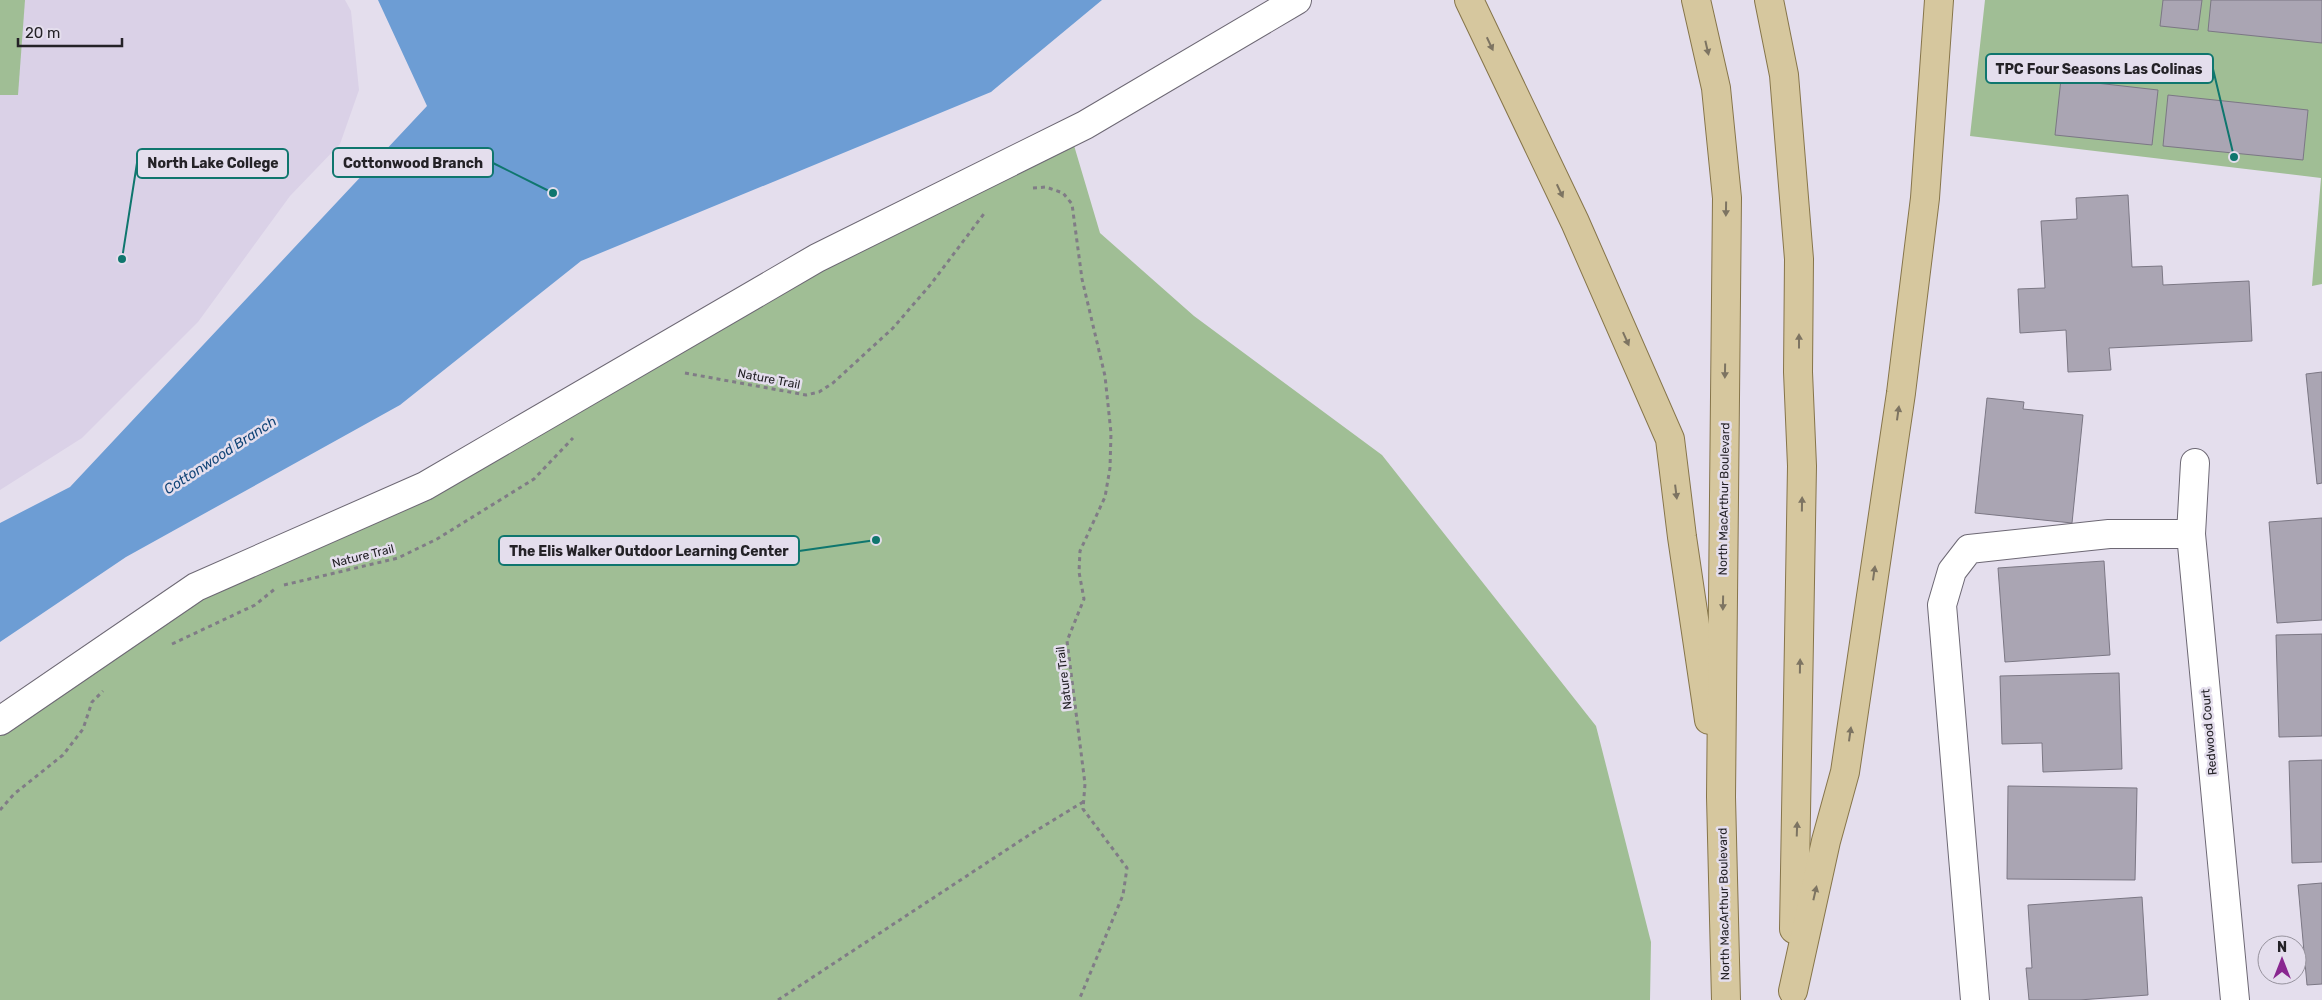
<svg xmlns="http://www.w3.org/2000/svg" width="2322" height="1000" viewBox="0 0 2322 1000" font-family="Rubik,sans-serif">
<style>
.built{fill:#dad1e7}
.green{fill:#a0be95}
.water{fill:#6d9dd4}
.building{fill:#aaa5b3;stroke:#7b7784}
.lines{fill:none;stroke-linecap:round;stroke-linejoin:round}
.minor-casing{stroke:#6d6874;stroke-width:30}
.major-casing{stroke:#86754a;stroke-width:30}
.path{stroke:#807c86;stroke-width:3;stroke-dasharray:4 4;stroke-linecap:butt}
.minor{stroke:#fff;stroke-width:28}
.major{stroke:#d6c79e;stroke-width:28}
.oneway{fill:#7d7462}
.labels{text-anchor:middle;stroke-width:5;stroke-linejoin:round;paint-order:stroke}
.street-label{font-size:12px;fill:#242227;stroke:#e4deed}
.water-label{font-size:14px;font-style:italic;fill:#147;stroke:#e4deed}
.leader{fill:none;stroke:#0f766e;stroke-width:2}
.callout-dot{fill:#0f766e;stroke:#e4deed;stroke-width:2}
.callout{fill:#e4deed;stroke:#0f766e;stroke-width:2}
.callout-label{font-size:14px;text-anchor:middle;font-weight:bold;fill:#242227}
</style>
<rect width="100%" height="100%" fill="#e4deed"/>
<!-- built -->
<polygon class="built" points="0,0 345,0 351,11 359,90 340,144 290,196 198,322 82,438 0,490"/>
<!-- green -->
<g class="green">
<polygon points="0,0 25,0 18,95 0,95"/>
<polygon points="1985,0 2322,0 2322,284 2312,286 2321,178 1970,136"/>
<polygon points="1070,132 1100,233 1194,316 1382,455 1596,726 1651,942 1650,1000 0,1000 0,721 196,587 409,493"/>
</g>
<!-- water -->
<polygon class="water" points="378,0 1102,0 991,92 581,261 400,405 126,557 0,642 0,523 70,487 427,106"/>
<!-- building -->
<g class="building">
<polygon points="2163,0 2202,0 2198,30 2160,26"/>
<polygon points="2211,0 2322,0 2322,43 2208,31"/>
<polygon points="2061,79 2158,90 2152,145 2055,135"/>
<polygon points="2168,95 2308,110 2303,160 2163,146"/>
<polygon points="2128,195 2132,267 2162,266 2163,285 2249,281 2252,341 2109,348 2111,370 2068,372 2066,330 2020,333 2018,289 2045,288 2041,221 2077,219 2076,198"/>
<polygon points="2322,372 2322,483 2317,484 2306,374"/>
<polygon points="1987,398 2024,402 2023,409 2083,415 2072,523 1975,513"/>
<polygon points="2322,518 2322,620 2277,623 2269,522"/>
<polygon points="2104,561 2110,655 2005,662 1998,568"/>
<polygon points="2322,634 2322,736 2279,737 2276,635"/>
<polygon points="2119,673 2122,769 2043,772 2042,743 2002,744 2000,676"/>
<polygon points="2322,760 2322,862 2292,863 2289,761"/>
<polygon points="2008,786 2137,788 2135,880 2007,879"/>
<polygon points="2322,883 2322,984 2307,985 2298,885"/>
<polygon points="2142,897 2148,995 2079,1000 2029,1000 2026,968 2032,968 2028,905"/>
</g>
<g class="lines">
<defs>
<g id="minor">
<polyline points="2195,463 2191,534 2235,1000"/>
<polyline points="0,721 196,587 425,486 817,258 1085,125 1297,0"/>
<polyline points="1975,1000 1942,605 1952,571 1969,549 2109,534 2191,534"/>
</g>
<g id="major">
<polyline points="1469,0 1575,222 1670,439 1682,537 1709,720"/>
<polyline points="1696,0 1716,88 1727,198 1721,797 1726,1000"/>
<polyline points="1769,0 1784,75 1799,259 1798,372 1802,466 1794,929"/>
<polyline points="1793,991 1826,841 1845,772 1901,393 1925,198 1939,0"/>
</g>
</defs>
<!-- minor casing -->
<use href="#minor" class="minor-casing"/>
<!-- major casing -->
<use href="#major" class="major-casing"/>
<!-- path -->
<g class="path">
<polyline points="1033,188 1046,187 1063,193 1072,204 1082,279 1105,376 1111,433 1110,468 1105,497 1080,551 1079,572 1084,599 1067,641 1085,784 1083,809 1127,868 1123,895 1079,1000"/>
<polyline points="685,373 806,395 819,392 833,383 893,328 931,284 986,211"/>
<polyline points="284,585 398,558 437,539 534,479 573,438"/>
<polyline points="172,644 255,605 276,588"/>
<polyline points="0,810 14,794 63,755 83,729 92,702 103,691"/>
<polyline points="778,1000 1029,835 1083,802"/>
</g>
<!-- minor -->
<use href="#minor" class="minor"/>
<!-- major -->
<use href="#major" class="major"/>
</g>
<!-- one-way arrows -->
<defs><path id="oneway-solid" d="M-6-.8H1V-3.2L6.5 0L1 3.2V.8H-6Z" transform="scale(1.25)"/></defs>
<g class="oneway">
<use href="#oneway-solid" transform="translate(1490 44) rotate(65)"/>
<use href="#oneway-solid" transform="translate(1707 48) rotate(77)"/>
<use href="#oneway-solid" transform="translate(1560 191) rotate(65)"/>
<use href="#oneway-solid" transform="translate(1726 209) rotate(91)"/>
<use href="#oneway-solid" transform="translate(1626 339) rotate(66)"/>
<use href="#oneway-solid" transform="translate(1799 341) rotate(-90)"/>
<use href="#oneway-solid" transform="translate(1725 371) rotate(91)"/>
<use href="#oneway-solid" transform="translate(1898 413) rotate(-82)"/>
<use href="#oneway-solid" transform="translate(1676 492) rotate(83)"/>
<use href="#oneway-solid" transform="translate(1802 504) rotate(-89)"/>
<use href="#oneway-solid" transform="translate(1874 573) rotate(-82)"/>
<use href="#oneway-solid" transform="translate(1723 603) rotate(91)"/>
<use href="#oneway-solid" transform="translate(1800 666) rotate(-89)"/>
<use href="#oneway-solid" transform="translate(1850 734) rotate(-82)"/>
<use href="#oneway-solid" transform="translate(1797 829) rotate(-88)"/>
<use href="#oneway-solid" transform="translate(1815 893) rotate(-77)"/>
</g>
<g class="labels">
<!-- street labels -->
<g class="street-label">
<text transform="translate(769 379) rotate(11)" y="4">Nature Trail</text>
<text transform="translate(1724 499) rotate(-89)" y="4">North MacArthur Boulevard</text>
<text transform="translate(363 556) rotate(-14)" y="4">Nature Trail</text>
<text transform="translate(1064 678) rotate(-97)" y="4">Nature Trail</text>
<text transform="translate(2209 732) rotate(-95)" y="4">Redwood Court</text>
<text transform="translate(1724 904) rotate(-91)" y="4">North MacArthur Boulevard</text>
</g>
<!-- water labels -->
<g class="water-label">
<text transform="translate(220 455) rotate(-33)" y="5">Cottonwood Branch</text>
</g>
</g>
<!-- callouts -->
<path class="leader" d="M2234 157L2213 69M553 193L493 163M122 259L137 163M876 540L799 551"/>
<g class="callout-dot">
<circle cx="2234" cy="157" r="5"/>
<circle cx="553" cy="193" r="5"/>
<circle cx="122" cy="259" r="5"/>
<circle cx="876" cy="540" r="5"/>
</g>
<g class="callout">
<rect x="1986" y="54" width="227" height="29" rx="5"/>
<rect x="333" y="148" width="160" height="29" rx="5"/>
<rect x="137" y="149" width="151" height="29" rx="5"/>
<rect x="499" y="536" width="300" height="29" rx="5"/>
</g>
<g class="callout-label">
<text x="2099" y="74">TPC Four Seasons Las Colinas</text>
<text x="413" y="168">Cottonwood Branch</text>
<text x="213" y="168">North Lake College</text>
<text x="649" y="556">The Elis Walker Outdoor Learning Center</text>
</g>
<!-- north arrow -->
<g transform="translate(2282 960)"><circle r="24" fill="#e4deed" stroke="#97939e"/>
<path d="M0-4L9 19L0 12L-9 19Z" fill="#892790"/>
<text y="-8" font-size="14" font-weight="bold" text-anchor="middle" fill="#242227">N</text>
</g>
<!-- scale -->
<path d="M18 38v8h104v-8" fill="none" stroke="#242227" stroke-width="2.5"/>
<text x="25" y="38" font-size="15" fill="#242227" stroke="#e4deed" stroke-width="4" paint-order="stroke">20 m</text>
</svg>
